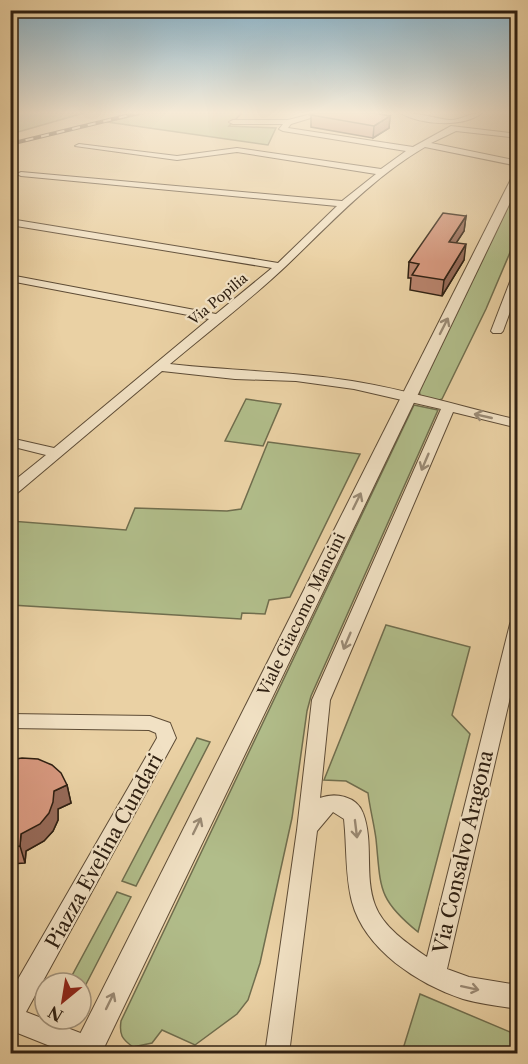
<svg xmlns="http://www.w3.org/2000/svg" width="528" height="1064" viewBox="0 0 528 1064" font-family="'Libre Caslon Text',serif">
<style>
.green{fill:#b1bd8a;stroke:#706e4e;stroke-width:1.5}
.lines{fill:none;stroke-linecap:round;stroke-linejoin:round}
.river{fill:#98b7a7;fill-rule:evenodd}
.minor-casing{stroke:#5e4c36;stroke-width:2}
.tertiary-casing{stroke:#5e4c36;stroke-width:2}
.minor{fill:#f1e1c4;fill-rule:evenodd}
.tertiary{fill:#f1e1c4;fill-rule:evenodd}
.rail-casing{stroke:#2f2012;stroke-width:4}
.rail{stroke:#f1e1c4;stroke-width:2;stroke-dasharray:8;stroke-linecap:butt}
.wall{fill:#b8836c;stroke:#2f2012;stroke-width:1.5}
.shaded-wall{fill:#966a58;stroke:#2f2012;stroke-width:1.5}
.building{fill:#d6987e;stroke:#2f2012;stroke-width:1.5}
.oneway{stroke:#9a8a74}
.labels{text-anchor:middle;stroke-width:4.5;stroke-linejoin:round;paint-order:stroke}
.far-street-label{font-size:14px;fill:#2f2012;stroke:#f1e1c4}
.street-label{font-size:16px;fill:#2f2012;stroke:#f1e1c4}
.near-street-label{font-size:20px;fill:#2f2012;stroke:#f1e1c4}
</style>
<rect width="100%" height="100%" fill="#ead1a4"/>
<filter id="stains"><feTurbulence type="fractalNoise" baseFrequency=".00333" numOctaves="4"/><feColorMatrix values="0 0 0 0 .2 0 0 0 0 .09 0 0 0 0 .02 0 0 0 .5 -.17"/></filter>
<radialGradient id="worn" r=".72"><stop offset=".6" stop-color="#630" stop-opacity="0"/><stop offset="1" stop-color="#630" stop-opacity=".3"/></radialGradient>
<!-- green -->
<g class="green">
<polygon points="11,113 84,113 11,134"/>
<polygon points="146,113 242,113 229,126 276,128 268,145 107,122"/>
<polygon points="517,183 517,236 486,309 442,399 437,401 420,396 419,387"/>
<polygon points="246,399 281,404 263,446 225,441"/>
<path d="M 414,405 L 438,410 L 311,696 L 307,711 L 292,818 L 260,963 L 248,1000 L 237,1014 L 195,1045 L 162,1030 L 152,1043 L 133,1047 C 122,1039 119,1035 121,1021 Z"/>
<polygon points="268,442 360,454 290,597 269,600 265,614 242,613 241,619 11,605 11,521 126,530 135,508 227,511 241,509"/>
<path d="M 386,625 L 470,647 L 452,715 L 470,734 L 418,932 C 377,899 381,888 376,839 C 374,824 370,809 368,793 L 346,781 L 324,780 Z"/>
<polygon points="197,738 210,742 136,886 122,881"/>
<polygon points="117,892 131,897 81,994 81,983 68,983"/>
<polygon points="420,994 517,1035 517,1053 411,1054 403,1049"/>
</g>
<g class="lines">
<!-- river -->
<polygon class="river" points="21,113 42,113 40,116 10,123 10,115"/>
<defs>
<g id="minor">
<path d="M 315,113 L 327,113 L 291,124 L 288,128 L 413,147 L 451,126 L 518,134 L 518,138 L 456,131 L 431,143 L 518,161 L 518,166 L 425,147 C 372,178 330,224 286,266 C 249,301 208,332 170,364 C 230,371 292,371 352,381 C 408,390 463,407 518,420 L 518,428 L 453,412 L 330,700 L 320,798 C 335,792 357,796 363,813 C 374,842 364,876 375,905 C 383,927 408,944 427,957 L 510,624 L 512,620 L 518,618 L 518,663 L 447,969 L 469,977 L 518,985 L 518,1009 C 499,1006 480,1004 463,999 C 418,984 365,950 352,902 C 345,875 347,846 344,819 L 333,812 L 317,831 L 289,1054 L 265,1054 L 297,830 L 312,700 L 441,409 L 354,389 L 296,381 L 235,379 L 162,371 L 15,495 L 10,496 L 10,484 L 46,455 L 10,446 L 10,438 L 54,448 L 209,319 L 10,281 L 10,275 L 216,314 L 272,268 L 10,225 L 10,219 L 278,263 L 337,206 L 21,176 L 17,174 L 21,172 L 342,201 L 376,174 L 237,152 L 177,160 L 75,146 L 79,144 L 177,156 L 237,148 L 381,169 L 406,151 L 283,131 L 279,129 L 283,124 L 233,124 L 229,122 L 233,120 L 288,120 Z"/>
<path d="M 400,113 C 417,112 433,118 449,120 C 460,121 470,112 482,113 C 463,128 421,125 400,113 Z"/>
<polygon points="518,271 518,290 503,331 501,333 493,333 491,331 513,274"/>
<polygon points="10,714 150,716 170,723 176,738 26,1012 96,1039 99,1048 97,1054 70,1054 10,1030 10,993 157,738 156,733 149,730 10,728"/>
</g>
<polygon id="tertiary" points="518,172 518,186 101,1054 70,1054 513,175"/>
</defs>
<!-- minor casing -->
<use href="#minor" class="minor-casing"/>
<!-- tertiary casing -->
<use href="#tertiary" class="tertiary-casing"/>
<!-- minor -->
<use href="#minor" class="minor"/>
<!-- tertiary -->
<use href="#tertiary" class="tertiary"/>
<defs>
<polyline id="rail" points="10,144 138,113"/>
</defs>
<!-- rail casing -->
<use href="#rail" class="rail-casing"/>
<!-- rail -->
<use href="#rail" class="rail"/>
</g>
<!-- wall -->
<g class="wall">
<polygon points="311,115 390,116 389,128 373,138 311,127"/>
<polygon points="466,216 464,231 456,243 464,260 442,296 410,290 411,278 408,278 409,262"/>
<polygon points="10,760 67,785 71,803 58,809 58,820 53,831 44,841 26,851 25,863 10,864"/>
</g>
<!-- shaded-wall -->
<g class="shaded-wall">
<polygon points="390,116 389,128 373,138 374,126"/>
<polygon points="466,216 464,231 447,257 449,242"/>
<polygon points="466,244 464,260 442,296 444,280"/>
<polygon points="67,785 71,803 58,809 58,820 53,831 44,841 26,851 25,863 20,846 21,834 54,791"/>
</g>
<!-- building -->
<g class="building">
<polygon points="316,113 374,113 390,116 374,126 311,115"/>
<polygon points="443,213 466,216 449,242 466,244 444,280 412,275 419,264 409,262"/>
<polygon points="22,758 38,759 52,765 61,773 67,785 54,791 53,802 49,813 40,824 21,834 20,846 10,847 10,760"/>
</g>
<!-- one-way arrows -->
<defs><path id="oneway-shaft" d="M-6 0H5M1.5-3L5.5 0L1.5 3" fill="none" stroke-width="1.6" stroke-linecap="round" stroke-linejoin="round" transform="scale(1.5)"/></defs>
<g class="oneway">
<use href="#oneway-shaft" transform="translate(444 326) rotate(-63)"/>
<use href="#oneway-shaft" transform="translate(483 416) rotate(-167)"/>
<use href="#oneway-shaft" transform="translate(425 462) rotate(113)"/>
<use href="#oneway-shaft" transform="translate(357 501) rotate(-64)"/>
<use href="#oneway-shaft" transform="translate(347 641) rotate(113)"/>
<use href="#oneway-shaft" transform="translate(197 826) rotate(-64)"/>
<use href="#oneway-shaft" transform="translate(356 829) rotate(83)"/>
<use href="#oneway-shaft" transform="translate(470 988) rotate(12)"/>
<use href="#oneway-shaft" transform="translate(110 1001) rotate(-64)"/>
</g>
<!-- sky -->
<linearGradient id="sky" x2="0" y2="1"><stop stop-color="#88b5ce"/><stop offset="0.43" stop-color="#f6ead6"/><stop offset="1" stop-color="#f6ead6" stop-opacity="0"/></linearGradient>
<rect width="528" height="262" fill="url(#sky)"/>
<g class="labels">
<!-- far-street labels -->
<g class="far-street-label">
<text transform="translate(218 299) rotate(-40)" y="5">Via Popilia</text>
</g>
<!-- street labels -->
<g class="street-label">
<text transform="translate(301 614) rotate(-64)" y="6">Viale Giacomo Mancini</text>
</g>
<!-- near-street labels -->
<g class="near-street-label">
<text transform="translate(104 851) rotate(-61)" y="7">Piazza Evelina Cundari</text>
<text transform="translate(463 852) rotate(-77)" y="7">Via Consalvo Aragona</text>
</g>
</g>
<!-- margin -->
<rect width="528" height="1064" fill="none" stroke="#ead1a4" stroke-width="36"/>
<rect x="12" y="12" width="504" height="1040" fill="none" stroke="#2f2012" stroke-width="3"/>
<rect x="18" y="18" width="492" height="1028" fill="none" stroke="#2f2012" stroke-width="1.5"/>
<!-- north arrow -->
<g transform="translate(63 1001) rotate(210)"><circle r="28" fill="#f1e1c4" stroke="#a3947d" stroke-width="1.5"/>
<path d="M0-4.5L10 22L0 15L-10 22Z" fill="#8f2418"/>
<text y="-9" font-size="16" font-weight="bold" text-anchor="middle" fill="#2f2012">N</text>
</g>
<rect width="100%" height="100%" filter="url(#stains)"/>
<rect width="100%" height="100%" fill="url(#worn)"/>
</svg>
